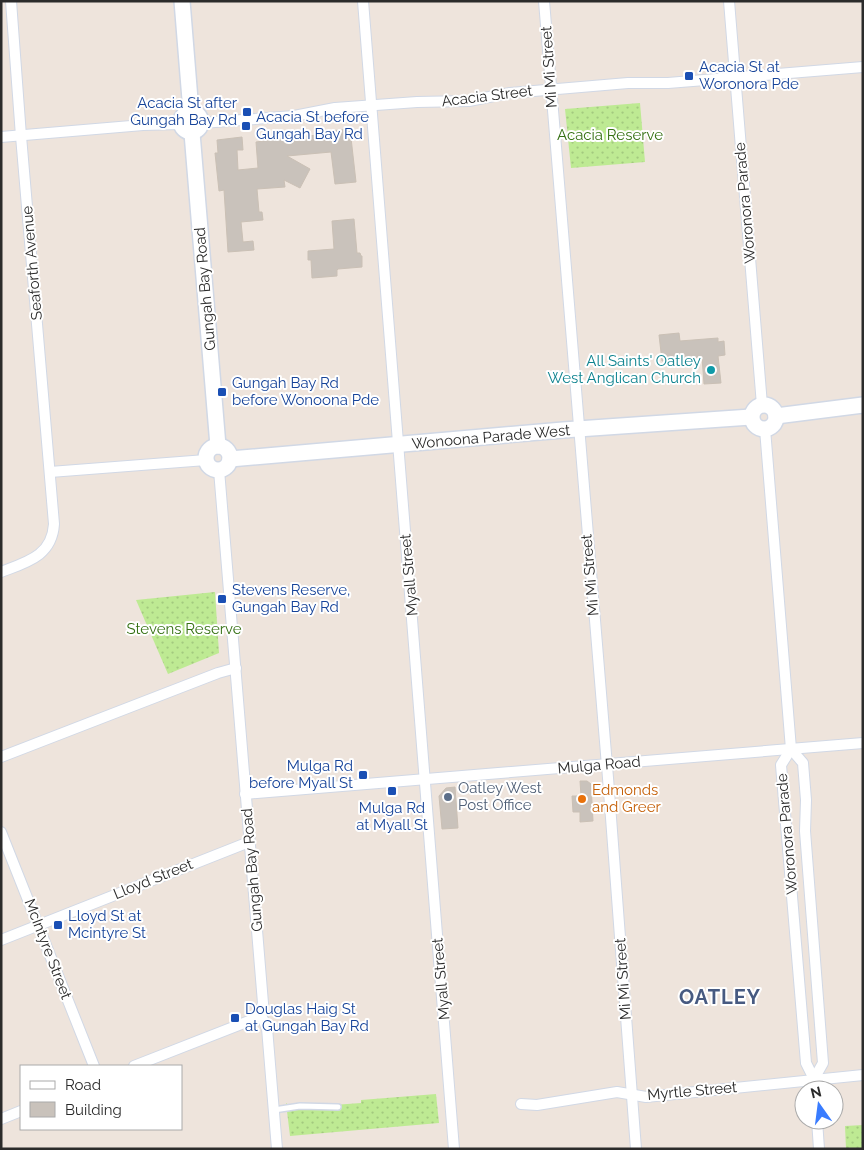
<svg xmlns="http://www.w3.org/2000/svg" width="864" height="1150" viewBox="0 0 864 1150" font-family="Raleway,sans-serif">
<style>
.grass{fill:url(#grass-dots)}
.building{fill:#c9c2bb;stroke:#cac0b5}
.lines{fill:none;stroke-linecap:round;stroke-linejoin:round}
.lane-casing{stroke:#d1d8e5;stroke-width:8}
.street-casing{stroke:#d1d8e5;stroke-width:12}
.secondary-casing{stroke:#d1d8e5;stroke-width:18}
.lane{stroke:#fff;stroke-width:5}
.street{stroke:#fff;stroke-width:10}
.secondary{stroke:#fff;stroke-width:15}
.transit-dot{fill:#1a4fb4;stroke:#fff;stroke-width:2}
.culture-dot{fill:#0f9aa8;stroke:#fff;stroke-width:2}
.service-dot{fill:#5c6f8a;stroke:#fff;stroke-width:2}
.food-dot{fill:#e8710a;stroke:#fff;stroke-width:2}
.labels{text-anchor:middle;stroke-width:4;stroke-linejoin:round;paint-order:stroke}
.street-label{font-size:15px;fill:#2b2b2b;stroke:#fff}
.transit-label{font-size:15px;fill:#164399;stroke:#fff;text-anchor:start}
.park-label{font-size:15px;fill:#357013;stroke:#fff}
.culture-label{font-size:15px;fill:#0d838f;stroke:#fff;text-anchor:end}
.service-label{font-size:15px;fill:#4e5e75;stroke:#fff;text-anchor:start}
.food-label{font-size:15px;fill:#c56008;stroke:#fff;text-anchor:start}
.district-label{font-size:20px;font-weight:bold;letter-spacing:1px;fill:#475a81;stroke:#fff}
</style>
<defs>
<pattern id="grass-dots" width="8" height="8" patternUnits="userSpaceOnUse" patternTransform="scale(1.25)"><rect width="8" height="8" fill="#beea93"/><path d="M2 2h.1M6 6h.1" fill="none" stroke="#a3c97f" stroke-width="1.8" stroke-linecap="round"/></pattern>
</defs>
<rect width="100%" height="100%" fill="#eee4dc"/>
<!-- grass -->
<g class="grass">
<polygon points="640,103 645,162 571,168 565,109"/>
<polygon points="215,592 219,653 168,674 136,600"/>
<polygon points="436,1094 439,1123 290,1136 286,1103 292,1108 361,1103 361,1100"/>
<polygon points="863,1125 863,1149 846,1149 845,1126"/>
</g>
<!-- building -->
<g class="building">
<polygon points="350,129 356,182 335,184 331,152 287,156 310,169 300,188 284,180 285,187 257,189 259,212 262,212 263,220 241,222 243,242 253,241 254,250 228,252 224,190 219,191 215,153 218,153 217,140 242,137 243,150 237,150 238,170 258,168 256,142 286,138 285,136 296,135 296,137 330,134 330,131"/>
<polygon points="354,219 357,253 360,253 361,256 362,256 362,267 338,269 337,270 337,276 312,278 311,260 308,260 308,251 334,249 332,221"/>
<polygon points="679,333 680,341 718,338 718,342 724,341 725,355 718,356 721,383 704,384 702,357 662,361 659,335"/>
<polygon points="580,781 587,781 591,784 593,821 580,822 580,812 573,812 572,796 581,796"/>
<polygon points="455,787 458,828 442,829 439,796 446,788"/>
</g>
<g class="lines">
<defs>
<polyline id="lane" points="274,1110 300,1106 338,1107"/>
<g id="street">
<polyline points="363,1 454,1149"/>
<polyline points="544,1 608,778 636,1149"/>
<polyline points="729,1 762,405"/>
<polyline points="202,123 294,116 335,108 417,102 469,101 510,93 534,91 628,83 668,83 863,67"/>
<polyline points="1,137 143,125 181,124"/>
<polyline points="765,429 791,749 781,765 806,1063 814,1079 815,1090"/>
<polyline points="219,470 263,1003 260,1013 267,1028 277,1149"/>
<polyline points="50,472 206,460"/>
<path d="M 1,572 C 27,562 52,556 54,524 L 21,136 L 11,1"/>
<polyline points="791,749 803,763 806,800 805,831 823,1063 814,1079"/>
<polyline points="1,757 218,673 236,668"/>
<polyline points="245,794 863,743"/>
<polyline points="1,832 94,1066"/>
<polyline points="1,940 249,842"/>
<polyline points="134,1066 254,1019 260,1013"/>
<polyline points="521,1104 537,1105 617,1092 646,1097 863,1075"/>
<polyline points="1,1119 21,1111"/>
<polyline points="817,1120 819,1149"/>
</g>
<g id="secondary">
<polyline points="182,1 191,112"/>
<circle cx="191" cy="122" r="10"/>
<polyline points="192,133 218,446"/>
<circle cx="764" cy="417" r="12"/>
<polyline points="776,416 863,405"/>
<circle cx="218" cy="458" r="12"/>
<polyline points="230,459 563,430 751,417"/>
</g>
</defs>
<!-- lane casing -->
<use href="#lane" class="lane-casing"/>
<!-- street casing -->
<use href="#street" class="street-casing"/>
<!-- secondary casing -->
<use href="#secondary" class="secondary-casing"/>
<!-- lane -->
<use href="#lane" class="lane"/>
<!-- street -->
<use href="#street" class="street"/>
<!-- secondary -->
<use href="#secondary" class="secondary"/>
</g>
<!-- markers -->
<g class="transit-dot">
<rect x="684" y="71" width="10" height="10" rx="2.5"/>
<rect x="242" y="107" width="10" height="10" rx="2.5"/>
<rect x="241" y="121" width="10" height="10" rx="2.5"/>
<rect x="217" y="387" width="10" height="10" rx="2.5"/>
<rect x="217" y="594" width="10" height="10" rx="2.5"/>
<rect x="358" y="770" width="10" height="10" rx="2.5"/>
<rect x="387" y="786" width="10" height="10" rx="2.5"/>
<rect x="53" y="920" width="10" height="10" rx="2.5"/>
<rect x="230" y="1013" width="10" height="10" rx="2.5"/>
</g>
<circle class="culture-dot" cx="711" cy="370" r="5"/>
<circle class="service-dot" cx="448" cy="797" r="5"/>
<circle class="food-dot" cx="582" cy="799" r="5"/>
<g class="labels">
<!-- street labels -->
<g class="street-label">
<text transform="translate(549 67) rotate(-94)" y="5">Mi Mi Street</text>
<text transform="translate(487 96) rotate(-7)" y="5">Acacia Street</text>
<text transform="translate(745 203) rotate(-95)" y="5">Woronora Parade</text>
<text transform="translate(32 263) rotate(-95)" y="5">Seaforth Avenue</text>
<text transform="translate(205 289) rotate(-95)" y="5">Gungah Bay Road</text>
<text transform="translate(491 437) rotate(-5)" y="5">Wonoona Parade West</text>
<text transform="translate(409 575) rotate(-95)" y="5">Myall Street</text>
<text transform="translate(590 575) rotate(-95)" y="5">Mi Mi Street</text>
<text transform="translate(599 765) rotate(-5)" y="5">Mulga Road</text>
<text transform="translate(787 834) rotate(-95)" y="5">Woronora Parade</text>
<text transform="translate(252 870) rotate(-95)" y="5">Gungah Bay Road</text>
<text transform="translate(153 879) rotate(-22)" y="5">Lloyd Street</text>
<text transform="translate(48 949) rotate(69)" y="5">McIntyre Street</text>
<text transform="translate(441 979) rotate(-95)" y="5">Myall Street</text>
<text transform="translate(623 979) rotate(-94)" y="5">Mi Mi Street</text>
<text transform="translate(692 1091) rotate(-5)" y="5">Myrtle Street</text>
</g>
<!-- transit labels -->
<g class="transit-label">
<text x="699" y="72">Acacia St at<tspan x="699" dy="17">Woronora Pde</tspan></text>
<text x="237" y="108" text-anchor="end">Acacia St after<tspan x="237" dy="17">Gungah Bay Rd</tspan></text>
<text x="256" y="122">Acacia St before<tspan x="256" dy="17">Gungah Bay Rd</tspan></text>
<text x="232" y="388">Gungah Bay Rd<tspan x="232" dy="17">before Wonoona Pde</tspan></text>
<text x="232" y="595">Stevens Reserve,<tspan x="232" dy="17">Gungah Bay Rd</tspan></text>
<text x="353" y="771" text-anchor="end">Mulga Rd<tspan x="353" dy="17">before Myall St</tspan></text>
<text x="392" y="813" text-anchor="middle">Mulga Rd<tspan x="392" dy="17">at Myall St</tspan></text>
<text x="68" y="921">Lloyd St at<tspan x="68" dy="17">Mcintyre St</tspan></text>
<text x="245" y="1014">Douglas Haig St<tspan x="245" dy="17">at Gungah Bay Rd</tspan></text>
</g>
<!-- park labels -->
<g class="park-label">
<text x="610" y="140">Acacia Reserve</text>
<text x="184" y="634">Stevens Reserve</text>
</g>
<!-- culture labels -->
<g class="culture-label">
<text x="701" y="366">All Saints' Oatley<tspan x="701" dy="17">West Anglican Church</tspan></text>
</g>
<!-- service labels -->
<g class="service-label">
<text x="458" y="793">Oatley West<tspan x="458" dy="17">Post Office</tspan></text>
</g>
<!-- food labels -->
<g class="food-label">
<text x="592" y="795">Edmonds<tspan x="592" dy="17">and Greer</tspan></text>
</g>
<!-- district labels -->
<g class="district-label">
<text x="720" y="1004">OATLEY</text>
</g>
</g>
<!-- border -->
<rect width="864" height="1150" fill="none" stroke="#2b2b2b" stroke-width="5"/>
<!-- legend -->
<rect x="20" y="1065" width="162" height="65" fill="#ffffff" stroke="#aaaaaa"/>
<rect x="30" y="1081" width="25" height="8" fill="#ffffff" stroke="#aaaaaa"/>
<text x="65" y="1090" font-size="15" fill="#2b2b2b">Road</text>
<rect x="30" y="1102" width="25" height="15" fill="#c9c2bb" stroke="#aaaaaa"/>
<text x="65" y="1115" font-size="15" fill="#2b2b2b">Building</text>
<!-- north arrow -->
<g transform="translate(819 1105) rotate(346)"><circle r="24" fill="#ffffff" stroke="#aaaaaa"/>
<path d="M0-4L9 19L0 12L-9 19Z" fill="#397cff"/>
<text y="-8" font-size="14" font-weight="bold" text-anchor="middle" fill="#2b2b2b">N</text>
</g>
</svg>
